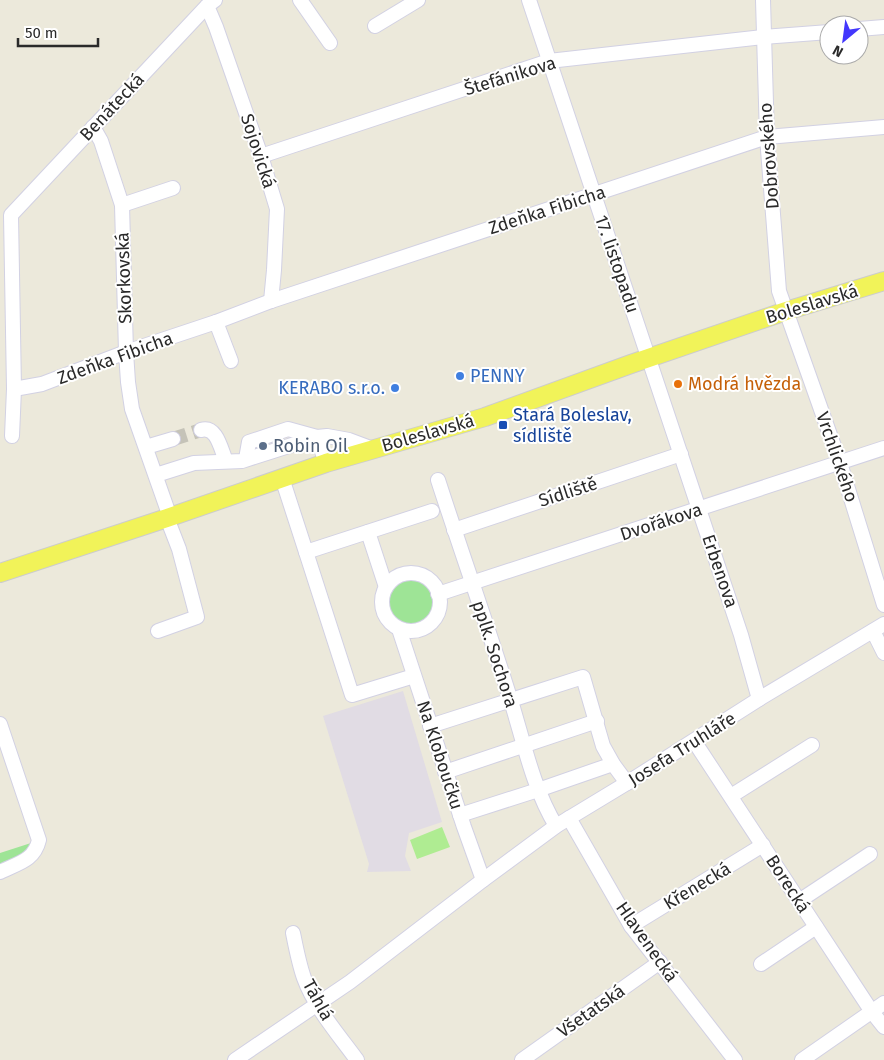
<svg xmlns="http://www.w3.org/2000/svg" width="884" height="1060" viewBox="0 0 884 1060" font-family="'Fira Sans',sans-serif">
<style>
.industrial{fill:#e1dce4}
.green{fill:#9ee496}
.pitch{fill:#afec92}
.lines{fill:none;stroke-linecap:round;stroke-linejoin:round}
.minor-tunnel{stroke:#c5c3b8;stroke-width:14;stroke-dasharray:14 7;stroke-linecap:butt}
.minor-casing{stroke:#d2d1e3;stroke-width:16}
.major-casing{stroke:#ccc;stroke-width:20}
.minor{stroke:#fff;stroke-width:14}
.major{stroke:#f1f359;stroke-width:18}
.shop-dot{fill:#3f7fe0;stroke:#fff;stroke-width:2}
.food-dot{fill:#e8710a;stroke:#fff;stroke-width:2}
.transit-dot{fill:#1a4fb4;stroke:#fff;stroke-width:2}
.service-dot{fill:#5c6f8a;stroke:#fff;stroke-width:2}
.labels{text-anchor:middle;stroke-width:4;stroke-linejoin:round;paint-order:stroke}
.street-label{font-size:18px;fill:#2a2a2a;stroke:#fff}
.shop-label{font-size:18px;fill:#366cbe;stroke:#fff;text-anchor:start}
.food-label{font-size:18px;fill:#c56008;stroke:#fff;text-anchor:start}
.transit-label{font-size:18px;fill:#164399;stroke:#fff;text-anchor:start}
.service-label{font-size:18px;fill:#4e5e75;stroke:#fff;text-anchor:start}
</style>
<rect width="100%" height="100%" fill="#ece9db"/>
<!-- industrial -->
<polygon class="industrial" points="403,691 442,822 409,833 405,856 411,871 367,872 369,864 323,716"/>
<!-- green -->
<g class="green">
<circle cx="411" cy="602" r="24"/>
<polygon points="31,843 26,853 0,866 0,853"/>
</g>
<!-- pitch -->
<polygon class="pitch" points="442,827 450,847 417,859 410,840"/>
<g class="lines">
<!-- minor-tunnel -->
<polyline class="minor-tunnel" points="173,439 201,430"/>
<defs>
<g id="minor">
<polyline points="300,0 330,43"/>
<polyline points="529,0 741,635 759,699"/>
<polyline points="763,0 767,137 779,291 840,463 884,605"/>
<polyline points="207,6 216,27 261,156 277,209 274,270 271,301"/>
<polyline points="375,26 418,0"/>
<polyline points="859,29 884,27"/>
<polyline points="93,127 101,141 122,205 126,352 128,382 132,409 170,517"/>
<polyline points="261,156 549,61 763,37 829,32"/>
<polyline points="122,205 173,188"/>
<polyline points="216,322 231,361"/>
<polyline points="14,389 42,384 126,352 216,322 271,301 767,137 884,127"/>
<path d="M 201,430 C 217,425 221,450 226,461"/>
<polyline points="12,436 14,389 11,215 207,6 215,0"/>
<polyline points="146,447 173,439"/>
<polyline points="246,459 249,442 288,429 317,437 327,436 349,440 373,449"/>
<polyline points="156,475 194,463 242,461 317,437 326,463"/>
<polyline points="282,478 306,552 432,511"/>
<path d="M 438,480 C 462,554 488,627 511,701 C 524,743 533,788 556,826"/>
<polyline points="454,530 681,454"/>
<polyline points="368,532 386,587"/>
<polyline points="306,552 352,695 414,676"/>
<circle cx="411" cy="602" r="29"/>
<polyline points="438,594 884,448"/>
<polyline points="399,629 464,827 483,880"/>
<polyline points="158,631 197,617 179,549 167,518"/>
<polyline points="873,631 884,653"/>
<path d="M 0,724 L 39,840 C 34,861 18,863 0,872"/>
<polyline points="430,726 583,677 603,746 613,764 627,783"/>
<polyline points="694,741 872,1012 884,1027"/>
<polyline points="445,772 597,721"/>
<polyline points="731,796 812,745"/>
<polyline points="460,815 538,790 613,764"/>
<polyline points="569,818 631,926 735,1060"/>
<polyline points="799,901 870,854"/>
<polyline points="631,926 763,845"/>
<path d="M 293,933 C 296,948 299,964 304,978 C 315,1008 338,1034 357,1060"/>
<polyline points="761,964 816,927"/>
<polyline points="235,1060 350,982 483,880 556,826 627,783 759,699 884,624"/>
<polyline points="522,1060 660,962"/>
<polyline points="802,1060 884,1003"/>
</g>
<polyline id="major" points="0,573 167,518 326,463 485,417 631,364 786,311 884,281"/>
</defs>
<!-- minor casing -->
<use href="#minor" class="minor-casing"/>
<!-- major casing -->
<use href="#major" class="major-casing"/>
<!-- minor -->
<use href="#minor" class="minor"/>
<!-- major -->
<use href="#major" class="major"/>
</g>
<!-- markers -->
<g class="shop-dot">
<circle cx="460" cy="376" r="5"/>
<circle cx="395" cy="388" r="5"/>
</g>
<circle class="food-dot" cx="678" cy="384" r="5"/>
<rect class="transit-dot" x="498" y="420" width="10" height="10" rx="2.5"/>
<circle class="service-dot" cx="263" cy="446" r="5"/>
<g class="labels">
<!-- street labels -->
<g class="street-label">
<text transform="translate(510 76) rotate(-17)" y="6">Štefánikova</text>
<text transform="translate(112 107) rotate(-47)" y="6">Benátecká</text>
<text transform="translate(258 151) rotate(72)" y="6">Sojovická</text>
<text transform="translate(769 156) rotate(-94)" y="6">Dobrovského</text>
<text transform="translate(547 210) rotate(-18)" y="6">Zdeňka Fibicha</text>
<text transform="translate(617 264) rotate(71)" y="6">17. listopadu</text>
<text transform="translate(124 278) rotate(-92)" y="6">Skorkovská</text>
<text transform="translate(812 304) rotate(-17)" y="6">Boleslavská</text>
<text transform="translate(115 358) rotate(-20)" y="6">Zdeňka Fibicha</text>
<text transform="translate(428 433) rotate(-16)" y="6">Boleslavská</text>
<text transform="translate(837 457) rotate(71)" y="6">Vrchlického</text>
<text transform="translate(568 492) rotate(-18)" y="6">Sídliště</text>
<text transform="translate(661 522) rotate(-18)" y="6">Dvořákova</text>
<text transform="translate(720 571) rotate(71)" y="6">Erbenova</text>
<text transform="translate(495 654) rotate(72)" y="6">pplk. Sochora</text>
<text transform="translate(682 749) rotate(-32)" y="6">Josefa Truhláře</text>
<text transform="translate(440 755) rotate(72)" y="6">Na Kloboučku</text>
<text transform="translate(788 884) rotate(57)" y="6">Borecká</text>
<text transform="translate(697 886) rotate(-31)" y="6">Křenecká</text>
<text transform="translate(647 942) rotate(55)" y="6">Hlavenecká</text>
<text transform="translate(318 1000) rotate(61)" y="6">Táhlá</text>
<text transform="translate(591 1011) rotate(-35)" y="6">Všetatská</text>
</g>
<!-- shop labels -->
<g class="shop-label">
<text x="470" y="382">PENNY</text>
<text x="385" y="394" text-anchor="end">KERABO s.r.o.</text>
</g>
<!-- food labels -->
<g class="food-label">
<text x="688" y="390">Modrá hvězda</text>
</g>
<!-- transit labels -->
<g class="transit-label">
<text x="513" y="421">Stará Boleslav,<tspan x="513" dy="21">sídliště</tspan></text>
</g>
<!-- service labels -->
<g class="service-label">
<text x="273" y="452">Robin Oil</text>
</g>
</g>
<!-- north arrow -->
<g transform="translate(844 40) rotate(209)"><circle r="24" fill="#ffffff" stroke="#aaaaaa"/>
<path d="M0-4L9 19L0 12L-9 19Z" fill="#4337fd"/>
<text y="-8" font-size="14" font-weight="bold" text-anchor="middle" fill="#2a2a2a">N</text>
</g>
<!-- scale -->
<path d="M18 38v8h80v-8" fill="none" stroke="#2a2a2a" stroke-width="2.5"/>
<text x="25" y="38" font-size="15" fill="#2a2a2a" stroke="#ffffff" stroke-width="4" paint-order="stroke">50 m</text>
</svg>
